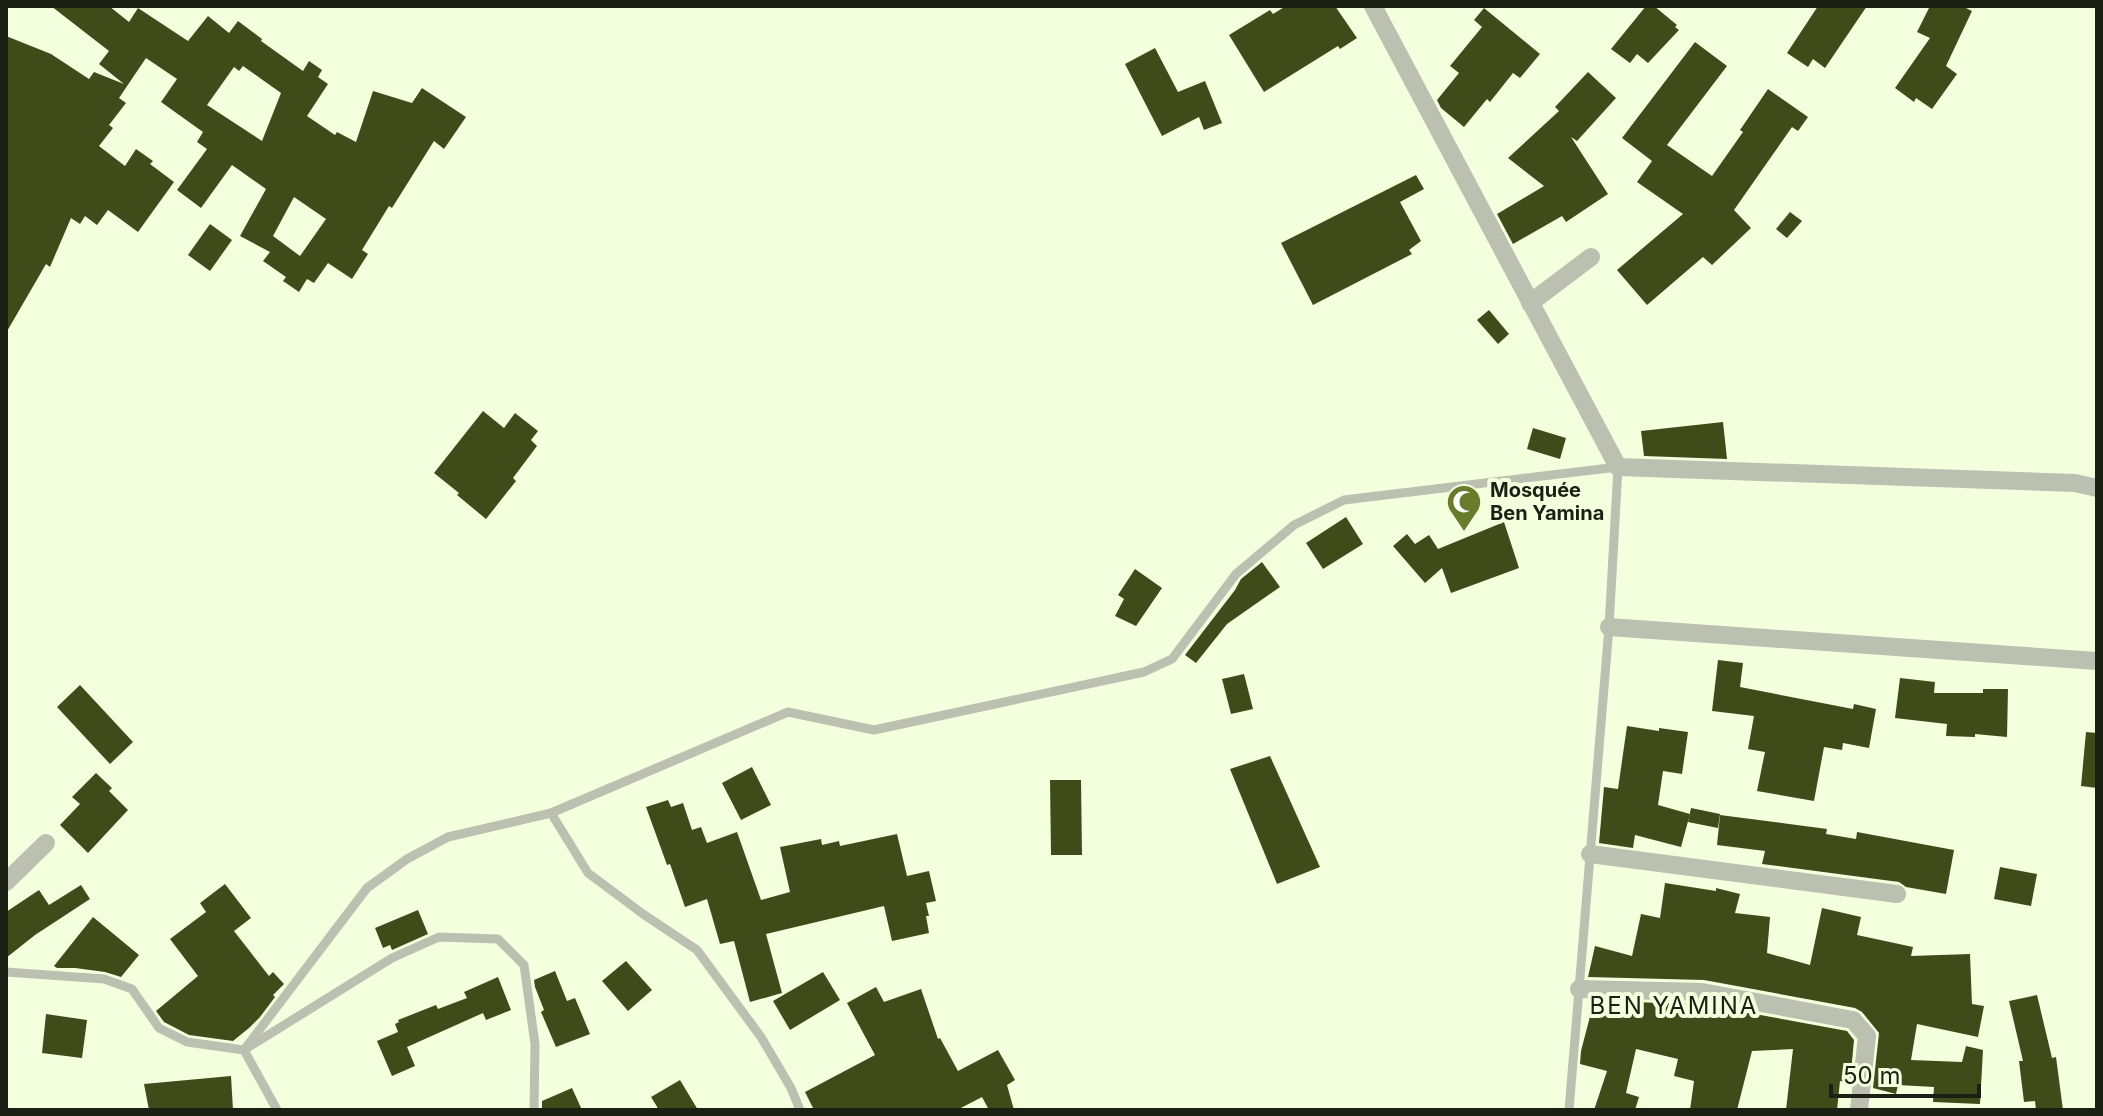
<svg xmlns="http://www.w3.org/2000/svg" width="2103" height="1116" viewBox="0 0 2103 1116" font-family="Inter,sans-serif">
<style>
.building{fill:#3f4c19;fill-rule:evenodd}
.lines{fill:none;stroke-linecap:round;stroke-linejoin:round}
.service{stroke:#bbc0b1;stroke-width:9}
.minor{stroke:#bbc0b1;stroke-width:18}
.labels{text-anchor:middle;stroke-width:8;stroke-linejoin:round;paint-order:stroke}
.poi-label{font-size:20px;font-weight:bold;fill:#1c2014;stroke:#f4ffdd;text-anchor:start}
.quarter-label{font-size:24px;letter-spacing:2px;fill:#1c2014;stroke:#f4ffdd}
</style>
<rect width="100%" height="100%" fill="#f4ffdd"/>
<!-- building -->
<g class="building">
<path d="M 51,6 L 109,6 L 129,22 L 138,8 L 188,41 L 208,16 L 229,33 L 238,21 L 262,39 L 261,41 L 303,71 L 309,61 L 322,70 L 318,77 L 328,84 L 307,116 L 335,135 L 337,132 L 356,142 L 373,91 L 412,103 L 422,88 L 466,117 L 444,149 L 434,141 L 392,208 L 389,206 L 362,250 L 368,254 L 352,279 L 328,263 L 314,283 L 307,279 L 299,292 L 283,281 L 286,277 L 263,261 L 270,252 L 240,236 L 266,189 L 232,165 L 201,208 L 177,190 L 207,149 L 197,142 L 203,132 L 161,102 L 177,79 L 146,58 L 119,98 L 126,103 L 109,125 L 113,128 L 99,146 L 125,166 L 136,149 L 153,161 L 150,164 L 174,182 L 138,232 L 108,210 L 97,225 L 85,216 L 80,224 L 71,218 L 50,267 L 46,264 L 6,333 L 6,36 L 51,54 L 89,79 L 94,72 L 124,84 L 99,64 L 109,51 ZM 243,66 L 281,93 L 262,141 L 207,105 L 234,67 L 239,71 ZM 294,197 L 326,219 L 300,256 L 273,236 Z"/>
<polygon points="1286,6 1335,6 1357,38 1340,49 1338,46 1264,92 1229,35 1270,10 1273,14"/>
<polygon points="1646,6 1654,6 1677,25 1675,27 1679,30 1648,63 1637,54 1630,63 1611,49"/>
<polygon points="1818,6 1867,6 1825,68 1813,59 1808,67 1787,53"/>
<polygon points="1930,6 1962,6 1972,11 1946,66 1957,74 1932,109 1916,98 1914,102 1895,88 1930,38 1917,32"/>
<polygon points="1484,8 1540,54 1520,78 1513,73 1490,102 1487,99 1464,127 1441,108 1437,100 1459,73 1450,66 1482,27 1474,20"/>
<polygon points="1695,42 1727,66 1667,145 1712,176 1743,132 1740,130 1768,89 1808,117 1798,131 1792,127 1734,210 1751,228 1712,265 1703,257 1647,305 1617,270 1683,214 1637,182 1652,161 1622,138"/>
<polygon points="1155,48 1178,92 1205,81 1222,123 1204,130 1199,117 1162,136 1125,64"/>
<polygon points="1588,72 1616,98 1577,141 1571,137 1608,194 1566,222 1562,216 1513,244 1497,214 1544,186 1508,158 1559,111 1555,107"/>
<polygon points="1416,175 1424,189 1400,202 1421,241 1409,250 1412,254 1313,305 1281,243"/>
<polygon points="1790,212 1802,221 1787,238 1776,229"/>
<polygon points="210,224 232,240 210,271 188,255"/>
<polygon points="1489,310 1509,334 1498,344 1477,320"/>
<polygon points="483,411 504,428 515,413 538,431 531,440 537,446 513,478 516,481 486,519 457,495 459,493 434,473"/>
<polygon points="1723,422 1727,459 1644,456 1641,431"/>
<polygon points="1533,428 1566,438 1560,459 1527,449"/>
<polygon points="1346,517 1363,544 1323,569 1306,543"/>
<polygon points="1504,522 1519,568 1451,593 1442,568 1425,583 1393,546 1407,534 1415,544 1429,535 1438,549"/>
<polygon points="1262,562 1280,587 1227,624 1196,663 1185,655 1235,590 1241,579"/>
<polygon points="1135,569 1162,588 1136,626 1115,616 1124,599 1118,595"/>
<polygon points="1718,660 1743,663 1740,687 1853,709 1854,704 1876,709 1869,748 1843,743 1842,750 1824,747 1814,801 1757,791 1765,752 1748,749 1754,716 1712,711"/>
<polygon points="1244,674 1253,709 1231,714 1222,679"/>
<polygon points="1900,678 1935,682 1934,693 1983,693 1983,689 2008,689 2007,737 1975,734 1975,737 1946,736 1947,724 1895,718"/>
<polygon points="80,685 133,742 110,764 57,707"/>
<polygon points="1627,726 1659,731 1659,728 1688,732 1682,774 1663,771 1658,805 1690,814 1681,847 1635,835 1633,848 1599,843 1604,787 1618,789"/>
<polygon points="2086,732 2097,733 2097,788 2081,786"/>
<polygon points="1270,756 1320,867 1277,884 1230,769"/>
<polygon points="752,767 771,805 741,820 722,783"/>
<polygon points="96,773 112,788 109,791 128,810 88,853 60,825 80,804 72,797"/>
<polygon points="1050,780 1081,780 1082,855 1051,855"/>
<polygon points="668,800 671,807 683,803 692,830 701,827 707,843 737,832 761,900 790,892 780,847 821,839 822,845 839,841 840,846 897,834 907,876 929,871 936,901 926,903 929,916 926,916 929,933 892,941 884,906 766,934 782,993 750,1002 734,941 720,944 707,899 685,907 670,864 667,865 646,807"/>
<polygon points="1691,808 1720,814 1718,828 1688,822"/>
<polygon points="1720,815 1827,829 1826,834 1856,839 1857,832 1954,850 1946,894 1906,887 1899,882 1762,864 1765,851 1717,845"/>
<polygon points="2000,867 2037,874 2031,906 1994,899"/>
<polygon points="1665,883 1716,891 1716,888 1740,894 1735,913 1770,917 1767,953 1810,965 1822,908 1861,917 1857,935 1913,947 1911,956 1970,954 1972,1004 1984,1006 1978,1037 1917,1024 1911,1060 1962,1062 1966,1046 1983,1050 1980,1104 1933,1102 1934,1087 1898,1085 1896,1094 1873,1088 1879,1033 1862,1012 1855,1008 1704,980 1588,977 1595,946 1632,956 1641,914 1660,918"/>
<polygon points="225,884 251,918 234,931 269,976 273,972 284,984 273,995 275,997 260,1017 249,1028 233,1041 189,1035 164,1022 156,1011 198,976 170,939 206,912 200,903"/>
<polygon points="81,885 90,899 35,935 6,958 6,912 39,890 49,905"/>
<polygon points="418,910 428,934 392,950 390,945 383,948 375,928"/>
<polygon points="93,917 139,955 121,977 105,972 75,968 57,968 54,966"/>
<polygon points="626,961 652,990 628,1011 602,981"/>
<polygon points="555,971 567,1001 575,998 590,1034 556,1047 541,1012 544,1010 535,987 534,980"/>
<polygon points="823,972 840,1000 790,1030 773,1001"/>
<polygon points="498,977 511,1010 486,1020 483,1013 407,1047 415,1066 392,1076 377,1041 398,1032 395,1024 399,1022 398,1020 436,1005 438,1009 467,998 464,992"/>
<polygon points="876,987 884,1002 921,989 938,1039 940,1038 958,1071 998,1050 1015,1080 1007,1085 1014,1110 989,1110 982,1097 957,1110 814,1110 805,1092 875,1055 847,1003"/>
<polygon points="2037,995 2052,1058 2056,1057 2063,1110 2036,1110 2035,1101 2024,1102 2019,1061 2023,1061 2009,1001"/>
<polygon points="1594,1001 1701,1004 1847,1031 1854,1040 1850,1083 1840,1081 1837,1110 1786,1110 1793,1049 1752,1051 1737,1110 1690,1110 1694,1081 1674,1076 1678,1059 1636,1049 1626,1093 1639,1097 1635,1110 1594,1110 1607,1071 1580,1064 1581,1051"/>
<polygon points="46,1014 87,1020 82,1058 42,1053"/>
<polygon points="231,1076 233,1110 149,1110 144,1084"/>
<polygon points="680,1080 698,1110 659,1110 651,1097"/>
<polygon points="572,1088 582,1110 542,1110 542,1101"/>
</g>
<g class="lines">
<!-- service -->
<g class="service">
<polyline points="551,813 588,873 643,914 697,950 761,1037 791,1088 800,1110"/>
<polyline points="6,972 104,979 132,989 159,1028 187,1042 244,1050 392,958 439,937 498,939 524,965 535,1044 534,1110"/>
<polyline points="244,1050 367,888 407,859 448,837 551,813 788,712 874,730 1144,672 1172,659 1236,574 1294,525 1344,500 1618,467 1609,627 1569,1110"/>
<polyline points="244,1050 277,1110"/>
</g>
<!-- minor -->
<g class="minor">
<polyline points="1373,6 1618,467 2075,483 2097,488"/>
<polyline points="1530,303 1591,257"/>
<polyline points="1609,627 2097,661"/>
<polyline points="1590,854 1897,894"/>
<polyline points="6,882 46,843"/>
<polyline points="1579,989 1702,992 1853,1020 1867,1036 1859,1110"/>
</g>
</g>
<!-- icons -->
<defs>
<symbol id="mosque-pin" viewBox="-11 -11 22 30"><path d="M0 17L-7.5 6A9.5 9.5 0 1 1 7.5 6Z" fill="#687c2c" stroke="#f4ffdd"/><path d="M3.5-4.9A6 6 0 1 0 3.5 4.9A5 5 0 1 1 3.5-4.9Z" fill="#fff"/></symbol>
</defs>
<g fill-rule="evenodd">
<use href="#mosque-pin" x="1444" y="482" width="40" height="54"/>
</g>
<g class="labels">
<!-- poi labels -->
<g class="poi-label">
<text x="1490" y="497">Mosquée<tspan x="1490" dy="23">Ben Yamina</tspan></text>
</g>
<!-- quarter labels -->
<g class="quarter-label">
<text x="1674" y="1014">BEN YAMINA</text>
</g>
</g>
<!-- border -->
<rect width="2103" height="1116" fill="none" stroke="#1c2014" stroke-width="16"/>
<!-- scale -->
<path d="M1831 1084v12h148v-12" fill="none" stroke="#1c2014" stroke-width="4"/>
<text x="1843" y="1084" font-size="24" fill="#1c2014" stroke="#f4ffdd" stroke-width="6" paint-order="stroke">50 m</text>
</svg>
